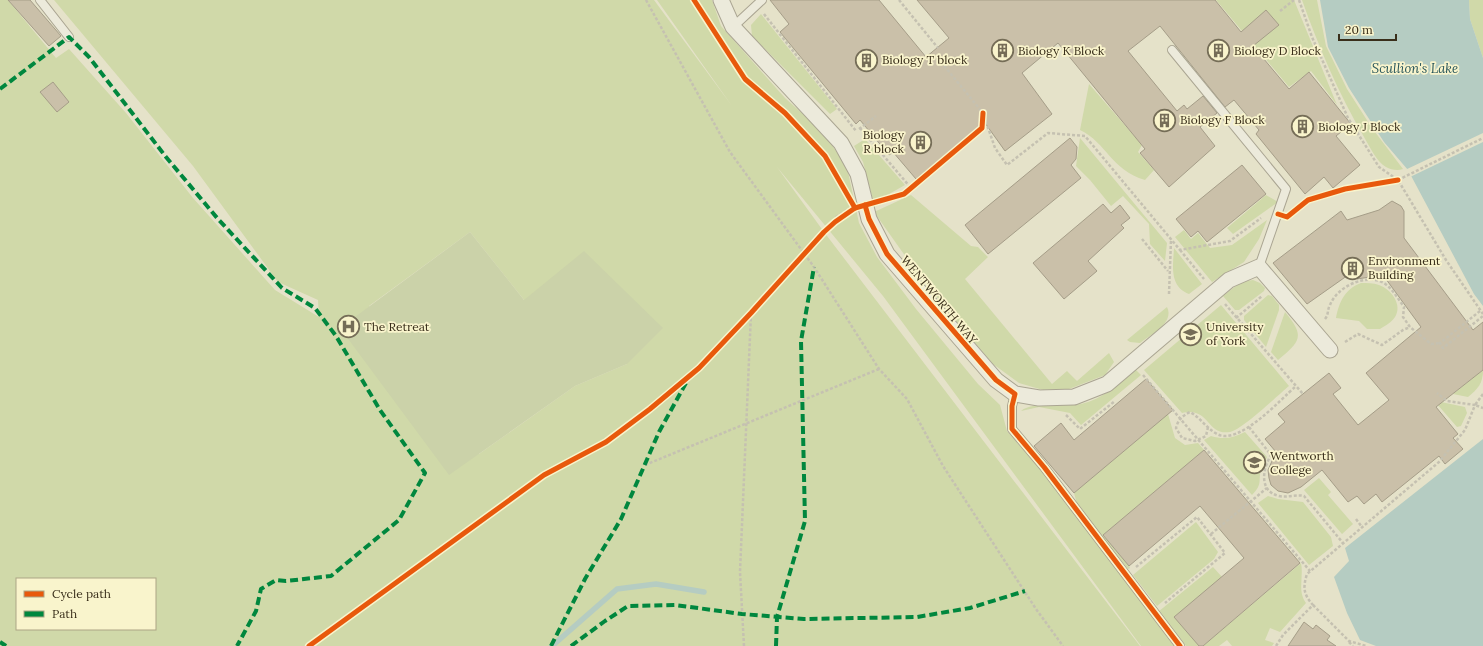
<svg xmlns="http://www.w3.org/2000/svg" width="1483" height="646" viewBox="0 0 1483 646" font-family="Lora,serif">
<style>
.green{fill:#d0d9a9;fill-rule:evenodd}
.cemetery{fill:#cbd2a9}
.water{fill:#b5ccc2}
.pier{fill:#e5e2c9}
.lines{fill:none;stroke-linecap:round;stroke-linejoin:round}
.stream{stroke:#b5ccc2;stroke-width:5.5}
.building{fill:#cac0a9;stroke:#a59d88}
.lane-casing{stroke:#aaa592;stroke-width:10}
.street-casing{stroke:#aaa592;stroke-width:17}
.path{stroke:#c5c1b1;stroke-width:2.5;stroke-dasharray:3 2;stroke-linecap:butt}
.lane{stroke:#eceadb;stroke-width:8}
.street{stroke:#eceadb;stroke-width:15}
.quiet{stroke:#00873e;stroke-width:4;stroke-dasharray:8 4;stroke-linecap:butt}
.cycleway-casing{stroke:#f9f4cc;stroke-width:8}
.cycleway{stroke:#e8590c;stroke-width:5}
.labels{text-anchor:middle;stroke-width:3.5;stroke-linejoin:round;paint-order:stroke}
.poi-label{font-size:12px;fill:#392e1a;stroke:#f9f4cc;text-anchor:start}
.street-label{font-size:12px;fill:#392e1a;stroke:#f9f4cc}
.water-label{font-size:13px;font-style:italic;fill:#27555a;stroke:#f9f4cc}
</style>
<rect width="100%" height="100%" fill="#e5e2c9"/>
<!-- green -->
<g class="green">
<path d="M 0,0 L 8,0 L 56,58 L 69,49 L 126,113 L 193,198 L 275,290 L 319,317 L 318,300 L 278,282 L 193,166 L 54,0 L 654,0 L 732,106 L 657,0 L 712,0 L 721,26 L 785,98 L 823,132 L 847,167 L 859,223 L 877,257 L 916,309 L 978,384 L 1000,405 L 1007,431 L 1063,495 L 1174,646 L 1141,646 L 883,296 L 777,167 L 824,232 L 1140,646 L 0,646 ZM 470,232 L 525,301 L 627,364 L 575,386 L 479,454 L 369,306 ZM 17,579 L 155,579 L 155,629 L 17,629 Z"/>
<polygon points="1216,0 1294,0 1337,105 1311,71 1289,87"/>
<path d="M 1302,0 L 1317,0 L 1326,46 L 1347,89 L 1372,128 L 1403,169 C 1398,171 1391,170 1386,167 C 1376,161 1370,147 1364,137 C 1339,94 1319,48 1302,0 Z"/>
<polygon points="1469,0 1483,0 1483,58 1470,19"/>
<polygon points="761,14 837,109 830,114 752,36 751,25"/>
<path d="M 1089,84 L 1142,145 L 1138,152 L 1154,170 L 1145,180 C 1111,170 1107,143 1080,130 Z"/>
<polygon points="1080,138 1167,243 1165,261 1150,244 1149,224 1123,196 1111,206 1090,180 1076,166"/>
<polygon points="865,139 905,185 882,198 873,200 863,162 854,146"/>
<polygon points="911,195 971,246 978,247 988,257 965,279 1052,384 1067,371 1077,381 1109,353 1114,362 1105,375 1069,389 1043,390 1019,383 993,364 954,319 913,267 874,212"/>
<polygon points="1266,195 1278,202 1233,234 1227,228"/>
<polygon points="1267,220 1259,239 1244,262 1212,282 1175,237 1184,230 1191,239 1198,233 1210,248 1232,245"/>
<path d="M 1174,248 L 1202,284 L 1189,294 C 1169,286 1173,266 1174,248 Z"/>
<polygon points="1253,280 1260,283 1265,288 1264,291 1239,310 1235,310 1223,296 1241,282"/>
<path d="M 1361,283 C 1367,283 1373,283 1379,285 C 1391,289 1403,305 1395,317 C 1392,322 1385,326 1380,329 L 1367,329 L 1359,321 L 1336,318 C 1339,302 1345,289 1361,283 Z"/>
<polygon points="1268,295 1272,296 1279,305 1279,310 1266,347 1244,320 1244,316"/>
<path d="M 1221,305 L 1289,386 C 1278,395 1242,430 1230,432 C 1206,436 1210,406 1182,413 L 1144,370 Z"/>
<path d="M 1167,307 C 1175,323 1150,335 1140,343 L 1130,342 L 1127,340 Z"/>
<path d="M 1285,312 C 1305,336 1301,341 1278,360 L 1271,352 Z"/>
<path d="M 1136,370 L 1141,375 L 1081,425 L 1070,413 L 1039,407 L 1021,411 C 1033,401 1064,407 1081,404 C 1103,399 1120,383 1136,370 Z"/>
<path d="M 1483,370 C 1483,383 1478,389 1468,397 L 1453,394 Z"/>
<polygon points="1441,402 1465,407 1467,413 1461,426 1457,427 1437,404"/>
<polygon points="1168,414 1175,438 1185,445 1198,443 1204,450 1103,535 1129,566 1130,568 1128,569 1077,504 1074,493"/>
<path d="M 1245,432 L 1267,457 C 1265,461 1263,465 1261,469 C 1258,481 1263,484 1252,495 L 1204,440 L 1211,436 C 1224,440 1233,438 1245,432 Z"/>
<polygon points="1319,478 1331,492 1328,495 1353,524 1342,534 1304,490"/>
<polygon points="1268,496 1278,499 1303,502 1331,537 1333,546 1309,565 1258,503"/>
<polygon points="1196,522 1218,552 1214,559 1157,606 1133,575"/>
<path d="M 1301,563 C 1304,577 1297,591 1306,603 L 1280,632 L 1270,628 L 1265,640 L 1274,643 L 1272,646 L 1232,646 L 1227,640 L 1219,646 L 1203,646 Z"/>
<polygon points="1213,567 1222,577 1175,617 1199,646 1186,646 1158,612"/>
</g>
<!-- cemetery -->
<polygon class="cemetery" points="470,232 524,300 584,251 663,328 627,364 575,386 449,475 340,328"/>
<!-- water -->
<g class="water">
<polygon points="1320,0 1469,0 1470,19 1483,58 1483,306 1474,294 1408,170 1384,142 1349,88 1328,47"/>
<polygon points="1483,439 1483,646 1376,646 1360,640 1347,613 1334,577 1349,561 1345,548"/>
</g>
<!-- pier -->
<polygon class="pier" points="1483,133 1483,142 1410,177 1405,170"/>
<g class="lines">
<!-- stream -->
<polyline class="stream" points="552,646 617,589 656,584 704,592"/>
</g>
<!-- building -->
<g class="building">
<polygon points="8,0 30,0 61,36 49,46"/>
<polygon points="770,0 879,0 926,57 949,38 917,0 1215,0 1241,32 1266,10 1279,25 1253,46 1289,89 1309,72 1351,124 1336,136 1360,165 1333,188 1324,177 1305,194 1256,134 1259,130 1234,100 1225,107 1160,26 1128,51 1177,111 1184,105 1187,109 1203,96 1217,113 1200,127 1215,146 1169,187 1140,153 1145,149 1058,43 1022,73 1052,114 1005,151 985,123 916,179 893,152 889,155 860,120 856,124 780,32 789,24"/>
<polygon points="53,82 69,102 57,112 40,92"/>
<polygon points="1070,138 1077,147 1076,159 1071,165 1081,178 988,254 965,225"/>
<polygon points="1242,165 1266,194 1207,242 1198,231 1191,237 1176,219"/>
<polygon points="1392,201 1401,206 1404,211 1404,238 1473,330 1483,322 1483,370 1436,407 1458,434 1453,438 1463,449 1445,464 1439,456 1382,502 1376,494 1364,504 1357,496 1348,502 1322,470 1301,487 1288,493 1278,491 1271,485 1269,478 1268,470 1276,452 1265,439 1285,422 1278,414 1329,373 1341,388 1333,394 1358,425 1389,400 1366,373 1421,327 1383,275 1357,279 1351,273 1307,304 1273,263 1341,211 1347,220 1379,210"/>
<polygon points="1103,204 1111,213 1120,205 1130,218 1121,225 1124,228 1088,261 1097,271 1064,299 1033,263"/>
<polygon points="1146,379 1173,410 1074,493 1034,446 1061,423 1074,440"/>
<polygon points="1204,450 1300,563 1203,646 1199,646 1174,617 1244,558 1200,506 1129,566 1103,535"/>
<polygon points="1304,622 1313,629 1316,625 1330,636 1327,640 1336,646 1288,646"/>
</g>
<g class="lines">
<defs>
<g id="lane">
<polyline points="40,0 69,37"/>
<polyline points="733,27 762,0"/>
<polyline points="1172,50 1286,189 1259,267"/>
<polyline points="1015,394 1012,406 1012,429 1044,467 1180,646"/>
</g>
<polyline id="street" points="721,0 733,27 841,143 858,174 869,219 887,254 996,380 1015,394 1039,398 1074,397 1107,384 1229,280 1259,267 1330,350"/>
</defs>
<!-- lane casing -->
<use href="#lane" class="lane-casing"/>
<!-- street casing -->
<use href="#street" class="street-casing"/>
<!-- path -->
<g class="path">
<polyline points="646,0 730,152 814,267 879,369 907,399 943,466 1036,609 1063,646"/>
<polyline points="899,0 938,48"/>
<polyline points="1299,0 1312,37 1348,118 1379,167 1398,180 1446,260 1483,314"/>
<polyline points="1280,11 1294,0"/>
<polyline points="764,14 856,131"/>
<polyline points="941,62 983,113 995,148 1007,165 1048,133 1085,136 1180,250 1230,241 1261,218"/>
<polyline points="860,128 911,188"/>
<polyline points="859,129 876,116"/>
<polyline points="1398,180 1483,138"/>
<polyline points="835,222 836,217 850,208"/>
<polyline points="1142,239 1168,271"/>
<polyline points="1180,250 1204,279"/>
<polyline points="1169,294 1171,240"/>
<polyline points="1225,304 1303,394"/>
<polyline points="1480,311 1440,343 1443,348 1483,316"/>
<polyline points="1236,318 1262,296"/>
<path d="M 1325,319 C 1329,314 1327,310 1330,305 C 1337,287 1364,274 1382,282 C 1392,287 1398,299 1404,307 L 1403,317 L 1410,327 L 1431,344 L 1440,343"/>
<polyline points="1345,342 1358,334 1382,345 1403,330 1410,327"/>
<polyline points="1143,375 1310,571"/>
<polyline points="1483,394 1475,405 1483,408"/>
<polyline points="1066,415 1080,429 1115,401"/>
<path d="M 1208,427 L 1206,436 L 1195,441 L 1182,438 L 1176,428 C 1178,420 1182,416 1190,412 C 1201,418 1206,428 1217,434 C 1239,446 1280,400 1296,386"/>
<path d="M 1249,427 L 1271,455 C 1263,468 1258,491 1279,496 C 1288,498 1296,494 1304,496 L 1343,543"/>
<polyline points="645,465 879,369"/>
<polyline points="1356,519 1362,527"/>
<polyline points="1211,534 1267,488"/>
<polyline points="1136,567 1197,517 1225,553 1165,603"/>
<polyline points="1313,605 1349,641 1366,646"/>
<polyline points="1349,642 1353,646"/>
<polyline points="744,646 740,572 751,313"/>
<path d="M 1276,646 L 1283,635 L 1313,605 C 1303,594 1303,587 1307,574 L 1439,462 L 1465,430 L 1475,405 L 1447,401 L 1437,393"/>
</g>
<!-- lane -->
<use href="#lane" class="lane"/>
<!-- street -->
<use href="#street" class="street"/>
<!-- quiet -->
<g class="quiet">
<polyline points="0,89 69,37 89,57 166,157 218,219 282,288 315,308 336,336 380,410 425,473 399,520 331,576 286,581 276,580 261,589 256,611 237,646"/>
<polyline points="0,642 6,646"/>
<polyline points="551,646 585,579 621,519 659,432 687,381"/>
<polyline points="571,646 605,621 628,606 675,605 742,614 804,619 917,617 970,608 1025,591"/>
<polyline points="776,646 777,617 805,521 801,341 814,267"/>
</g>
<defs>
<g id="cycleway">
<polyline points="694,0 745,79 785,113 825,156 855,208"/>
<polyline points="865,205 869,219 887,254 996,380 1015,394 1012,406 1012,429 1044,467 1180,646"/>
<polyline points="1278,214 1287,217 1308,200 1345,189 1398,180"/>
<polyline points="309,646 544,475 606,442 650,409 699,368 751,313 824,232 835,222 855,208 904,194 982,128 983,113"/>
</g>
</defs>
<!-- cycleway casing -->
<use href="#cycleway" class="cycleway-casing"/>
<!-- cycleway -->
<use href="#cycleway" class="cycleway"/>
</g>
<!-- icons -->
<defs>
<symbol id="building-ring" viewBox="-11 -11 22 22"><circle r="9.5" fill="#f9f4cc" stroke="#756d57" stroke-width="1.5"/><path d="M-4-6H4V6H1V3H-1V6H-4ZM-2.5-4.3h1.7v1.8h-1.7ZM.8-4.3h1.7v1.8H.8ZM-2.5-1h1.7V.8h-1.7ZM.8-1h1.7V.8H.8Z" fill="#756d57"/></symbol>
<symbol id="hospital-ring" viewBox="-11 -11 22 22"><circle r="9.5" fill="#f9f4cc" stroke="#756d57" stroke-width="1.5"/><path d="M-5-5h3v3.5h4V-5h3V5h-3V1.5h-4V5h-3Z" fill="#756d57"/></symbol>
<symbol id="university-ring" viewBox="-11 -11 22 22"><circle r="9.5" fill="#f9f4cc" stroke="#756d57" stroke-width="1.5"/><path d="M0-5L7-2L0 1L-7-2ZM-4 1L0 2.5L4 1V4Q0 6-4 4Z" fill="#756d57"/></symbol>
</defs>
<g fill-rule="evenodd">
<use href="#building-ring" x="990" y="38" width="25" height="25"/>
<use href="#building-ring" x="1206" y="38" width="25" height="25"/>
<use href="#building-ring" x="854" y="48" width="25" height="25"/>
<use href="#building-ring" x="1152" y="108" width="25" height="25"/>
<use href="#building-ring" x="1290" y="114" width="25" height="25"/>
<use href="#building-ring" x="908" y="130" width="25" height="25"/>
<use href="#building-ring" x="1340" y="256" width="25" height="25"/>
<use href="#hospital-ring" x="336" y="314" width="25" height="25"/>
<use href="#university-ring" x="1178" y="322" width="25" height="25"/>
<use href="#university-ring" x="1242" y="450" width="25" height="25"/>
</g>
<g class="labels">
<!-- poi labels -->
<g class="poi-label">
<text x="1018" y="55">Biology K Block</text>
<text x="1234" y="55">Biology D Block</text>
<text x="882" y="64">Biology T block</text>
<text x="1180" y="124">Biology F Block</text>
<text x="1318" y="131">Biology J Block</text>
<text x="904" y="139" text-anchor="end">Biology<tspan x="904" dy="14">R block</tspan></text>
<text x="1368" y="265">Environment<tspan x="1368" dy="14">Building</tspan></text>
<text x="364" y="331">The Retreat</text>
<text x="1206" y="331">University<tspan x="1206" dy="14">of York</tspan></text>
<text x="1270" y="460">Wentworth<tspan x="1270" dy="14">College</tspan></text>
</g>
<!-- street labels -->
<g class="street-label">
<text transform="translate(939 300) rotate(50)" y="4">WENTWORTH WAY</text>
</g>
<!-- water labels -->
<g class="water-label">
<text x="1415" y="73">Scullion's Lake</text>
</g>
</g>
<!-- legend -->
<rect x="16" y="578" width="140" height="52" fill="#f9f4cc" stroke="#aca585"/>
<rect x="24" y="591" width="20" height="6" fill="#e8590c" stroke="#aca585"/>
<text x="52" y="598" font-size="12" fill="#392e1a">Cycle path</text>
<rect x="24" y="611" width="20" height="6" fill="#00873e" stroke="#aca585"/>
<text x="52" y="618" font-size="12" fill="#392e1a">Path</text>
<!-- scale -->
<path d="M1339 34v6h57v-6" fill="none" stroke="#392e1a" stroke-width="2"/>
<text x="1345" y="34" font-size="12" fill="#392e1a" stroke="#f9f4cc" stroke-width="3" paint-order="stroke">20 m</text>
</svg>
